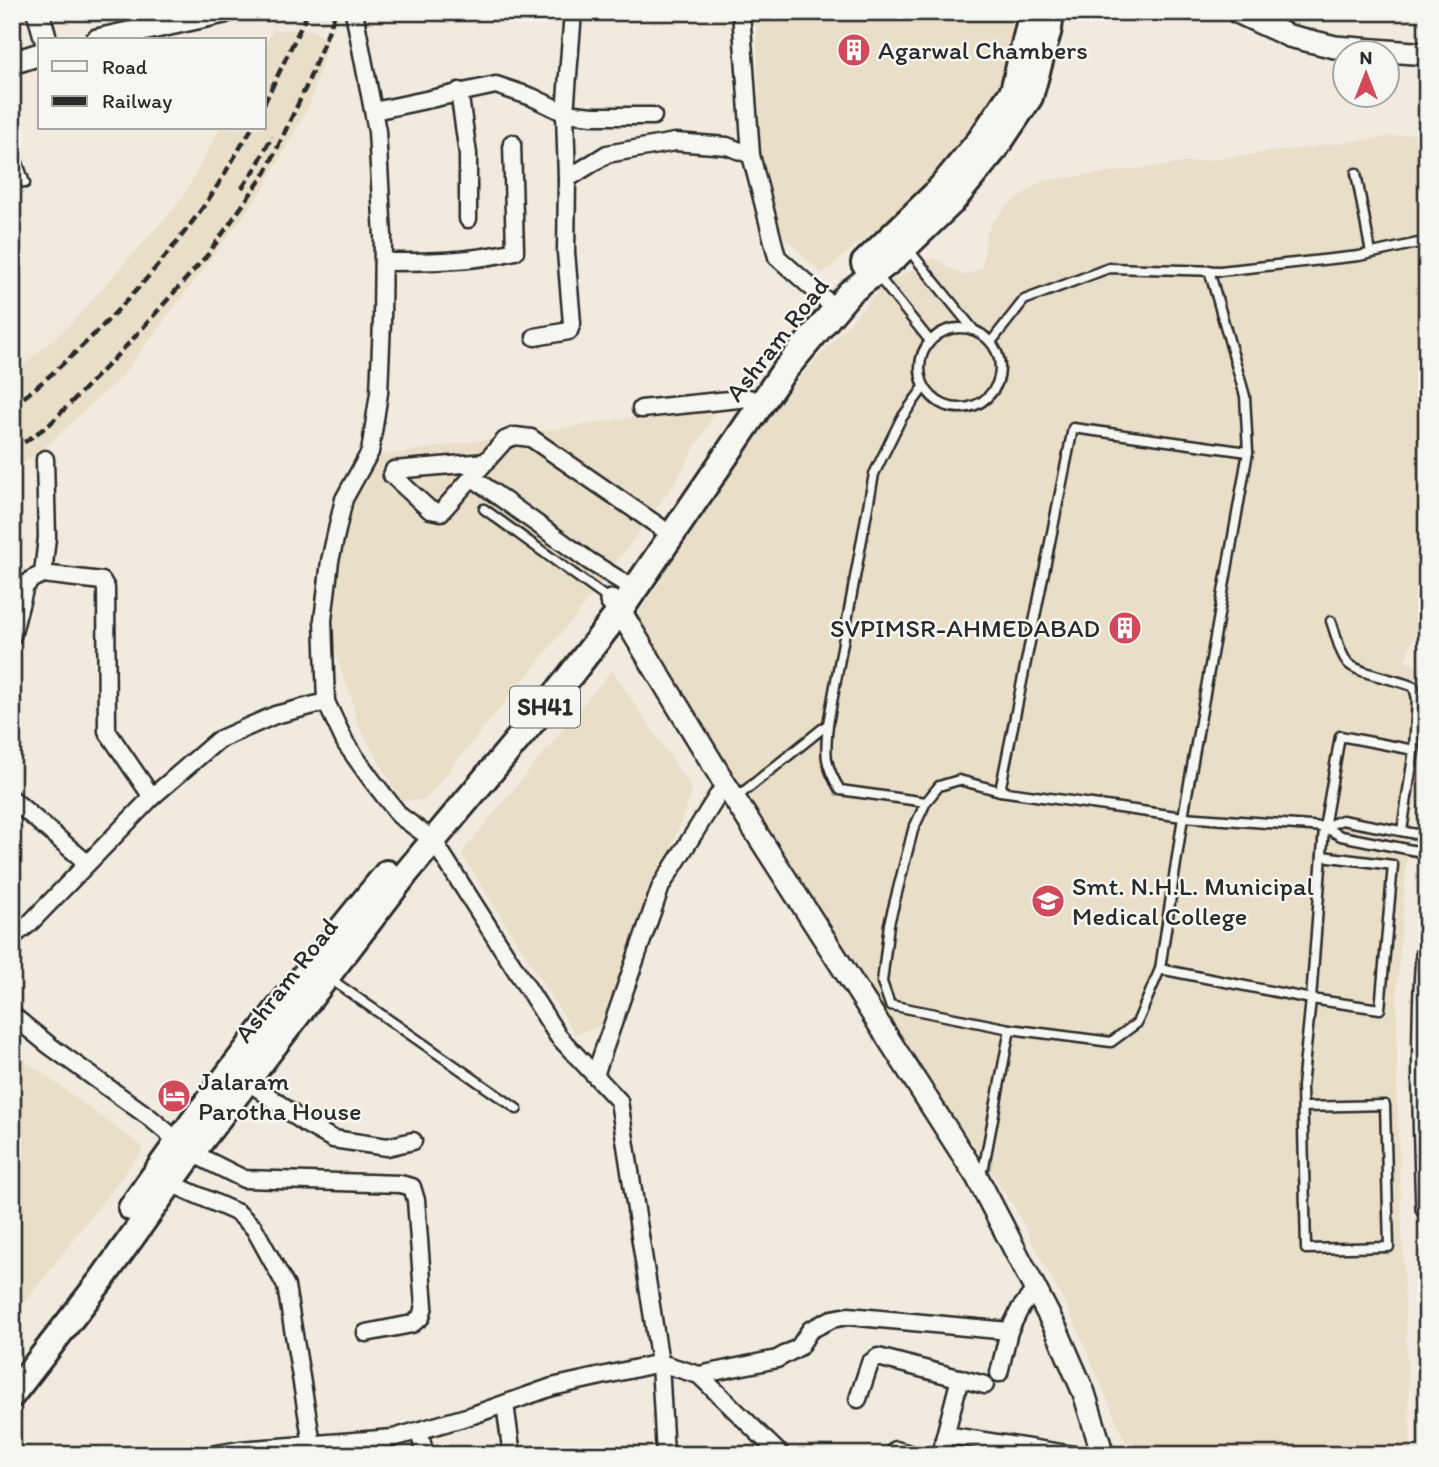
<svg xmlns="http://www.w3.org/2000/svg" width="1439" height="1467" viewBox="0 0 1439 1467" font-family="Itim,sans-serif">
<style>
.built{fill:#e9dec7}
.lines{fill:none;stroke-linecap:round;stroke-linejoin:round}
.lane-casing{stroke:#2b2b2b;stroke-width:13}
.street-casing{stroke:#2b2b2b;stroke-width:21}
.secondary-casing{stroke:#2b2b2b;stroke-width:26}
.primary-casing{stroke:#2b2b2b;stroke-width:30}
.lane{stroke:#f6f6f2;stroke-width:8}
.street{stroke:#f6f6f2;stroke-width:16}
.secondary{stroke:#f6f6f2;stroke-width:21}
.primary{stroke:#f6f6f2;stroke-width:24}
.rail{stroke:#2b2b2b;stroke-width:4.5;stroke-dasharray:10 5;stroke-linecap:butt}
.labels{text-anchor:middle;stroke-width:5;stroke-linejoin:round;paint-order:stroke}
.shield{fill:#f6f6f2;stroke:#686867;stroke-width:2}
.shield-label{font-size:24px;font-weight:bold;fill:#2b2b2b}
.poi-label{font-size:26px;fill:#2b2b2b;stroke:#f6f6f2;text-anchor:start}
.street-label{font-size:26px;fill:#2b2b2b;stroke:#f6f6f2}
</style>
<rect width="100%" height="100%" fill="#f0ebde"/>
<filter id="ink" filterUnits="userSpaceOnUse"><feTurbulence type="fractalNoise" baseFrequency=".0143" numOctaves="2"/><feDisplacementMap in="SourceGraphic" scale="14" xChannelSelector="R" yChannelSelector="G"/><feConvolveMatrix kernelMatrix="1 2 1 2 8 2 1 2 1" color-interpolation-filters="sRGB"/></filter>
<g filter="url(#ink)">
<!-- built -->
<g class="built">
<polygon points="756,12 1017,12 996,99 909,203 821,274 781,233 761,151"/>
<polygon points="273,30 313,30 328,42 309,106 262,191 122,376 38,453 12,472 12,375 72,323 182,199 220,128 264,128 264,47"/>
<polygon points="1427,132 1427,598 1405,661 1427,669 1427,713 1406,866 1397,989 1397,1101 1411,1455 1131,1455 1074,1321 1017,1212 968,1136 926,1081 731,771 638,615 775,406 883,286 933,258 964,276 982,268 986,235 993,221 1008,205 1042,181"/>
<polygon points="720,404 674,484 590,598 425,800 401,800 357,723 351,696 339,666 332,630 335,583 344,524 372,459 378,456"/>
<polygon points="612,670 693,791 600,1026 575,1034 462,855 467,846"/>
<polygon points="12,1051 144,1148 12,1319"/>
</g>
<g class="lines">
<defs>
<g id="lane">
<polyline points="12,145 25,183"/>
<polyline points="1356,173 1371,253"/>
<polyline points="908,249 973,329"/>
<polyline points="1209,270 1245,396 1248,452"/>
<polyline points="877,275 930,341"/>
<circle cx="960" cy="368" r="40"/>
<polyline points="991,342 1024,300 1109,268 1220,271 1359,256 1427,241"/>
<polyline points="484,509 611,601"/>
<path d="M 1331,621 C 1336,634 1339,652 1347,662 C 1356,674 1398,679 1414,687 L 1417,699 L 1414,750"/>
<path d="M 828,724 C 825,754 824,764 840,790 L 926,802 L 913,830 L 889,924 L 882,982 L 890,1005 L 1010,1029 L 984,1166 L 978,1174"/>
<polyline points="1000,791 1073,428 1248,452 1183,817 1160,969"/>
<polyline points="737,797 828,724 874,474 901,419 924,387"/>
<polyline points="926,802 939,786 959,780 1000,791 1183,817 1324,827 1342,820 1427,836"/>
<polyline points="1324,827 1341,836 1427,853"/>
<polyline points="329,978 517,1109"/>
<polyline points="1010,1029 1111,1042 1137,1023 1160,969 1311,999 1380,1009 1393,865 1322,856"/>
<polyline points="1304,1107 1385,1105 1389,1247 1306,1249 1302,1087 1311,999 1324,828 1340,736 1414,750 1402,831"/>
</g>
<g id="street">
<polyline points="354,12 377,131 383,236 382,321 379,393 370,452 344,499 330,561 323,620 326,702 346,744 371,779 400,816 433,840 558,1036 619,1101 660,1363 665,1455"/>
<polyline points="741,12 751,155 777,257 828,302 834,311"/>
<polyline points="459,91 468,154 468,219"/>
<polyline points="374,111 496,85 532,97 565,113 593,116 653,116"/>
<polyline points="567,179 607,154 675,142 727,146 751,155"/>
<path d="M 383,262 C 428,262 471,262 515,251 L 512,143"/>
<polyline points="535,337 569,331 572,323 566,252 567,179 565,113 573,12"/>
<polyline points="641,409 749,398"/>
<polyline points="486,462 394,470 392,475 430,510 441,512 505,440 515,436 531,438 660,527"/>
<polyline points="473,478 589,561 623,582"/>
<polyline points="43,574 47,537 45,459"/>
<polyline points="12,636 25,586 32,579 43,574 102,581 106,588 107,731 152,797"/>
<polyline points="12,799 87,863"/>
<polyline points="12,937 29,924 152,797 218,740 275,715 326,702"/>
<polyline points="12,1015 50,1046 149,1117 192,1153 244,1179 400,1184 412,1187 416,1200 424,1306 421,1317 412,1324 366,1333"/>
<polyline points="595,1075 661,886 725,784"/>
<polyline points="247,1080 306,1124 333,1139 387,1147 413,1141"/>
<polyline points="170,1183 238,1213 254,1228 286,1286 312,1444"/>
<polyline points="999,1373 1009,1331"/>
<polyline points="699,1375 777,1359 799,1347 810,1330 832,1319 848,1316 1009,1331 1020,1309 1036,1288"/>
<polyline points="858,1399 870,1363 878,1357 985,1385"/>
<polyline points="505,1404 512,1455"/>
<polyline points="419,1431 425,1455"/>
<polyline points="946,1435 1074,1455"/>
<polyline points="896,1450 913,1455"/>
<polyline points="211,1455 240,1450 393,1438 473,1415 552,1387 660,1363 699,1375 781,1455"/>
<polyline points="940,1455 960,1378"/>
</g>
<g id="secondary">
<polyline points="38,12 46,40"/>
<polyline points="1237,12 1289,36 1335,47 1427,54"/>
<polyline points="97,40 224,12"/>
<polyline points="12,63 40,54"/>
<polyline points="611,601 620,611 725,784 977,1177 1057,1331 1084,1393 1103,1455"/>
<path d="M 1427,955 C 1421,1038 1424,1124 1427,1208"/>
</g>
<g id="primary">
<polyline points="864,263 937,192 980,140 1013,91 1032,12"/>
<path d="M 131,1208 C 211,1093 298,981 387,873"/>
<polyline points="12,1395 102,1279 192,1153 407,872 559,690 620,611 783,372 849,293 894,258 952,202 995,149 1030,97 1049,29 1051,12"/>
</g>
</defs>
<!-- lane casing -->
<use href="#lane" class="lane-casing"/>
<!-- street casing -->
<use href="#street" class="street-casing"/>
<!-- secondary casing -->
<use href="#secondary" class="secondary-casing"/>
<!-- primary casing -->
<use href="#primary" class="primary-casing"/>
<!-- lane -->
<use href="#lane" class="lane"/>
<!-- street -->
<use href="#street" class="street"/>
<!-- secondary -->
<use href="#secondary" class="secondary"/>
<!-- primary -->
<use href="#primary" class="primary"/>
<!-- rail -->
<g class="rail">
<polyline points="264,104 308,12"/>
<polyline points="242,188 256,168 272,136"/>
<path d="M 12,407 C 83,351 148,283 201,210 C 220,184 235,155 252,128"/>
<polyline points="12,451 50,424 132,340 209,253 266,172 306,87 336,12"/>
</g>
</g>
</g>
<!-- icons -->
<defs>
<symbol id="building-disc" viewBox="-11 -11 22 22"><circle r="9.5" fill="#d1495b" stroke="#f6f6f2"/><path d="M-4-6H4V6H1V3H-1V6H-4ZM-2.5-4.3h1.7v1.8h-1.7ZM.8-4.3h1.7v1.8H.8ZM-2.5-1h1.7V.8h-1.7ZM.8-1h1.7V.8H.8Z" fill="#fff"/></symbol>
<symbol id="university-disc" viewBox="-11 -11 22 22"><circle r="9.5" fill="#d1495b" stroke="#f6f6f2"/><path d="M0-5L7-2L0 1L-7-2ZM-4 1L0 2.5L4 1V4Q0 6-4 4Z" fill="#fff"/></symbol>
<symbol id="hotel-disc" viewBox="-11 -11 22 22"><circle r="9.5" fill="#d1495b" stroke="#f6f6f2"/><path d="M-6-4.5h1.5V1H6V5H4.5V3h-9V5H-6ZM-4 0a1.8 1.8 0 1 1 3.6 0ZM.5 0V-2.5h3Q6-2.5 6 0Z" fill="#fff"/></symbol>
</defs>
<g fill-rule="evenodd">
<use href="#building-disc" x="835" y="31" width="38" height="38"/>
<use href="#building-disc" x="1106" y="609" width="38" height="38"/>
<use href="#university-disc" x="1029" y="882" width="38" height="38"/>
<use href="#hotel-disc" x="155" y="1077" width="38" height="38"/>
</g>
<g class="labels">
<!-- shield labels -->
<rect class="shield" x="510" y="686.5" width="70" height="41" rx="5"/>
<g class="shield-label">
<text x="545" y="715">SH41</text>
</g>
<!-- poi labels -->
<g class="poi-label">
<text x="878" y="59">Agarwal Chambers</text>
<text x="1100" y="637" text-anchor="end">SVPIMSR-AHMEDABAD</text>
<text x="1072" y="895">Smt. N.H.L. Municipal<tspan x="1072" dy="30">Medical College</tspan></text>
<text x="198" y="1090">Jalaram<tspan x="198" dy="30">Parotha House</tspan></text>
</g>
<!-- street labels -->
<g class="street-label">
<text transform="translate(777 339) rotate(-52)" y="9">Ashram Road</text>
<text transform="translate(286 980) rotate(-52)" y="9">Ashram Road</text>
</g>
</g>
<!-- margin -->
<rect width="1439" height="1467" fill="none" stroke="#f6f6f2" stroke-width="42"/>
<rect x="21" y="21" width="1397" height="1425" fill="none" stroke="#2b2b2b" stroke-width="2.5" filter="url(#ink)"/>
<!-- legend -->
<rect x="38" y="38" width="228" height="91" fill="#f6f6f2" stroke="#a5a5a2" stroke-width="2"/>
<rect x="52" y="61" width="35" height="10" fill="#f6f6f2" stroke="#a5a5a2" stroke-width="2"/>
<text x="102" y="74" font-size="21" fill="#2b2b2b">Road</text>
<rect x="52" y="96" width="35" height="10" fill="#2b2b2b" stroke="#a5a5a2" stroke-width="2"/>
<text x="102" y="108" font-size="21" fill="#2b2b2b">Railway</text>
<!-- north arrow -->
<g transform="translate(1366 74)"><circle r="33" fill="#f6f6f2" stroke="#a5a5a2" stroke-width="2"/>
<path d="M0-5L12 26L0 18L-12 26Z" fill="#d1495b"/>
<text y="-10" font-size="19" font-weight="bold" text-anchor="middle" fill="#2b2b2b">N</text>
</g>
</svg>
